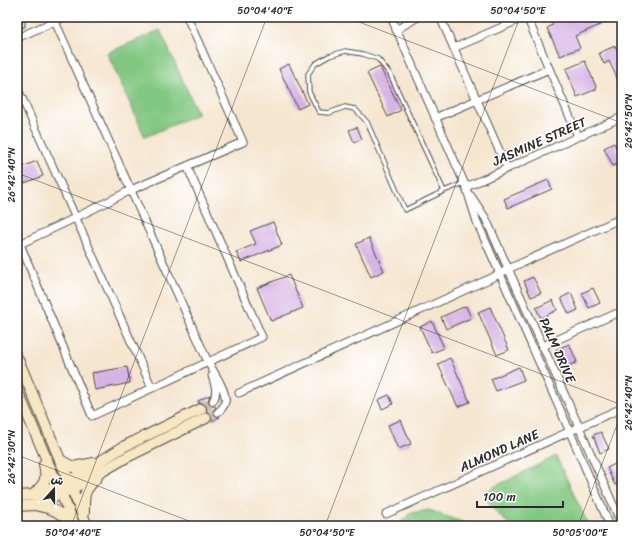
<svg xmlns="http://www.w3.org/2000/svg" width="639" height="543" viewBox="0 0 639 543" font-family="Sriracha,'Playpen Sans Arabic',sans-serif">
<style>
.green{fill:#82c781;stroke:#567956}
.building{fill:#d6b3e5}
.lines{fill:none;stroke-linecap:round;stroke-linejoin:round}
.secondary-tunnel{stroke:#cdc1af;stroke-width:10;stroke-dasharray:10 5;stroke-linecap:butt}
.lane-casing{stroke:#494744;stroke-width:5.5}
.street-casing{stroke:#494744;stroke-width:9}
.secondary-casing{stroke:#494744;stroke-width:12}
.lane{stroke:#fff;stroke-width:3.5}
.street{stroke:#fff;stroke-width:7}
.secondary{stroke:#f7e8c3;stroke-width:10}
.ticks{fill:none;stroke:#2b2b2b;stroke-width:1;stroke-opacity:0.45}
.labels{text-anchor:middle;stroke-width:3;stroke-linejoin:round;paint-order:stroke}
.street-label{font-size:13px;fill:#2b2b2b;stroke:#fff}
.neatline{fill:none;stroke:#2b2b2b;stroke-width:1.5}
.ticks-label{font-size:10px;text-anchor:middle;fill:#2b2b2b}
</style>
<rect width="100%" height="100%" fill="#fff"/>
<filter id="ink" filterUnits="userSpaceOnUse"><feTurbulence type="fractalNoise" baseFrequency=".025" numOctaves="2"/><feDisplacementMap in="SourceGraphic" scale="8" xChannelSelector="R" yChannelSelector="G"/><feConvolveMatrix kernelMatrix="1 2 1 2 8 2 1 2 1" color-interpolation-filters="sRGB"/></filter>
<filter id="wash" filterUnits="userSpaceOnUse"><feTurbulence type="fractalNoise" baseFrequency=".012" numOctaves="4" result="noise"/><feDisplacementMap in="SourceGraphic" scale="16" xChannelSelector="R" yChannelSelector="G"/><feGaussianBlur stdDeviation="0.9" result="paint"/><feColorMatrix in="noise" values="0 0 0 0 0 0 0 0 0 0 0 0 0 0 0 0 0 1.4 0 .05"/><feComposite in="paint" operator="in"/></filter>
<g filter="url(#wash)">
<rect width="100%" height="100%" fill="#f5e6d0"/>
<!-- green -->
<g class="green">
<polygon points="160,30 198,114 145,137 107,53"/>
<polygon points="556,456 589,526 511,526 496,512 482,493"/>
<polygon points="429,510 473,526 398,526 410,513"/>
</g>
<g id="blocks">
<!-- building -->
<g class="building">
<polygon points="17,17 25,17 25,27 17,28"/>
<polygon points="549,17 618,17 575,36 580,48 560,56 547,28 553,25"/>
<polygon points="615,46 622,61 622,78 618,80 609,61 604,64 599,53"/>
<polygon points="585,61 597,89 577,97 566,69"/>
<polygon points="289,64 308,104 298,109 279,69"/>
<polygon points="380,67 401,110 388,117 367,73"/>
<polygon points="357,127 362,139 354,142 349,130"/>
<polygon points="614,143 622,162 613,166 604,148"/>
<polygon points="37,161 43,176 17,186 17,169"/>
<polygon points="548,180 552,189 508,208 504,199"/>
<polygon points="273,222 282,245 241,262 236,252 256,244 250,231"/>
<polygon points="369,238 384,271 371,277 356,244"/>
<polygon points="289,275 303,308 271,321 257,288"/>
<polygon points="533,277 541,293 531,297 524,281"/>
<polygon points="593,288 600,303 589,308 582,293"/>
<polygon points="571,293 578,310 569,314 561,298"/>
<polygon points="553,300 557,310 541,318 536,308"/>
<polygon points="466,306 471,318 446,329 441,317"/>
<polygon points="490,307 509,350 497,355 478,312"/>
<polygon points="432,321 444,348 432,353 420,327"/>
<polygon points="569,344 577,362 564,368 555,350"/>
<polygon points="450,358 470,402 458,407 438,364"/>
<polygon points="127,367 130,383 95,390 92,373"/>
<polygon points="519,367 524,380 496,391 491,379"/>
<polygon points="210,395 208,401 209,404 211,406 215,406 216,408 213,410 214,415 216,417 220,417 212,421 212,415 210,413 207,412 207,406 204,403 199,403 198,401"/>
<polygon points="389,395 393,404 382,409 378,400"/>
<polygon points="401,420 411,444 398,449 388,425"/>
<polygon points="601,432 609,449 600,453 593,435"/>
<polygon points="615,464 622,479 622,481 615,485 607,468"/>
</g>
</g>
</g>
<g filter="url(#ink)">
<use href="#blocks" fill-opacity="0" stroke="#494744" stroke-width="1"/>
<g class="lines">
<!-- secondary-tunnel -->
<g class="secondary-tunnel">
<polyline points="201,409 208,405 213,401"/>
<polyline points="206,418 218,412"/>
</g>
<defs>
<polyline id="lane" points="444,191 405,210 367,122 355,109 345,107 329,113 319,112 309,92 308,74 315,64 329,56 345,51 363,54 378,59 390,74 444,191 464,183"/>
<g id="street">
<path d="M 53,17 L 208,362 C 213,371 228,393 225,402 C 224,406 221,410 218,412"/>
<polyline points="391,17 466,187 477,222 570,432 610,526"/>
<polyline points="440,17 507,168"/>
<polyline points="527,17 578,136"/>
<polyline points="396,30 418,17"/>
<polyline points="17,38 64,17"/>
<polyline points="454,48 525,17"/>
<polyline points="17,87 152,388"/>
<polyline points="435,118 549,69"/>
<polyline points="187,166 262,337 92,416 20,244 75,218 131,190 243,142 187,17"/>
<polyline points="466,187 622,117"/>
<polyline points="471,196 486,219 579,427 622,525"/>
<polyline points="543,346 622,311"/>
<path d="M 212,376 C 215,385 218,392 213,401"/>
<polyline points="239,393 500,274 508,269 622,218"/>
<polyline points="386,514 622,408"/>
</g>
<g id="secondary">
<polyline points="17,357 69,481 72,489 87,526"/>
<polyline points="17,390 75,526"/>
<polyline points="60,460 73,467 94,463"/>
<path d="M 35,493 C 46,482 47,479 44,464"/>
<polyline points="17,496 34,495 69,481 123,447 201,409"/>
<path d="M 35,505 C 53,509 58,510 71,524"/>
<polyline points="17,506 35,505 72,489 127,457 206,418"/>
<path d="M 84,513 C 84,493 83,493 97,477"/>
</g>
</defs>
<!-- lane casing -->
<use href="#lane" class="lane-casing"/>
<!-- street casing -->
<use href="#street" class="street-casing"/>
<!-- secondary casing -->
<use href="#secondary" class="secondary-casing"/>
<!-- lane -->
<use href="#lane" class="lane"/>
<!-- street -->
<use href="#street" class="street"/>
<!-- secondary -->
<use href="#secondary" class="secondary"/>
</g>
</g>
<!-- ticks -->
<path class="ticks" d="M 346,17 L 622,123M 17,173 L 622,405M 17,455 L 202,526M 71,526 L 267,17M 325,526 L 520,17M 578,526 L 622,412"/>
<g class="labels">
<!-- street labels -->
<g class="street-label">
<text transform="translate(539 141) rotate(-24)" y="5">JASMINE STREET</text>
<text transform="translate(558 350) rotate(66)" y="5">PALM DRIVE</text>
<text transform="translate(499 450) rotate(-24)" y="5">ALMOND LANE</text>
</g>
</g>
<!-- margin -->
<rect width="639" height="543" fill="none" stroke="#fff" stroke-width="44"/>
<!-- north arrow -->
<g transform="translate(54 489) rotate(21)" stroke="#ffffff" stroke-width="3" paint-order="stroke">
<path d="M0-3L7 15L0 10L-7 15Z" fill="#2b2b2b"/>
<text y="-6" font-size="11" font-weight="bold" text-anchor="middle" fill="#2b2b2b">ش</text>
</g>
<!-- scale -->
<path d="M477 501v6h86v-6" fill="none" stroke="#2b2b2b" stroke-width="2"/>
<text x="483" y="501" font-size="12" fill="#2b2b2b" stroke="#ffffff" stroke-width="3" paint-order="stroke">100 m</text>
<rect x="22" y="22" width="595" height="499" class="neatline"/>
<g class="ticks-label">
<text x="265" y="14">50°04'40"E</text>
<text x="518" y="14">50°04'50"E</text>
<text transform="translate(628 121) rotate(-90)" y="4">26°42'50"N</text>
<text transform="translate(11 175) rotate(-90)" y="4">26°42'40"N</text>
<text transform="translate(628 403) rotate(-90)" y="4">26°42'40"N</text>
<text transform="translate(11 457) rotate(-90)" y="4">26°42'30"N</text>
<text x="73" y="536">50°04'40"E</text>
<text x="327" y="536">50°04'50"E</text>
<text x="580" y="536">50°05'00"E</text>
</g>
</svg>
